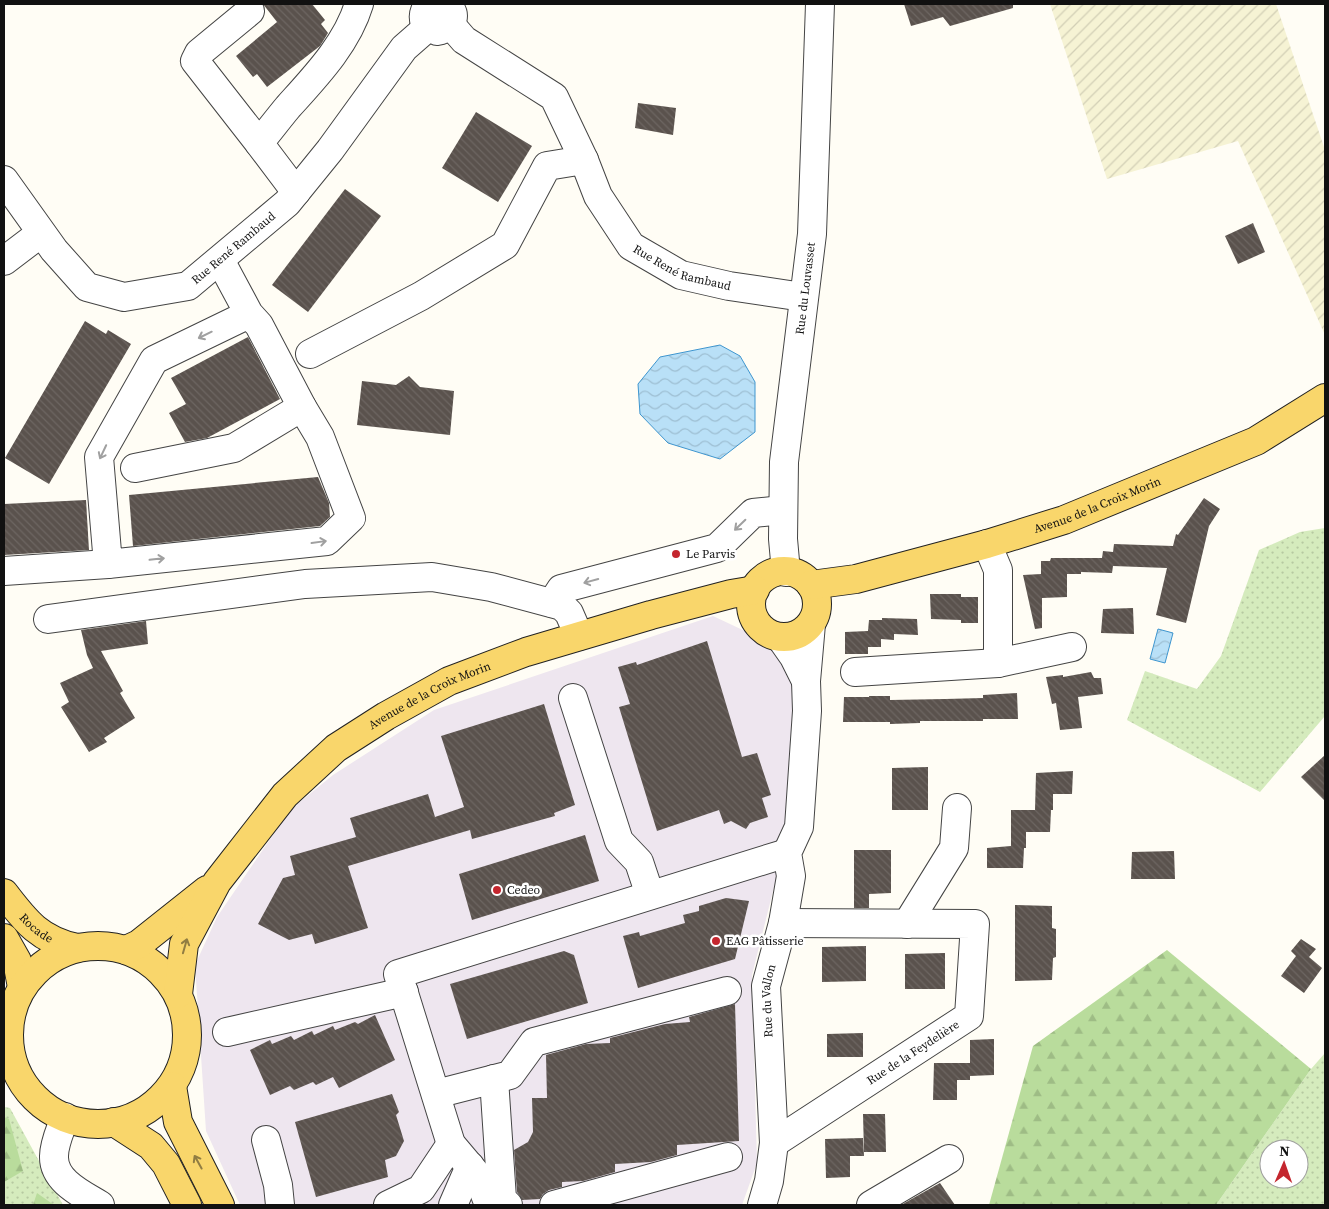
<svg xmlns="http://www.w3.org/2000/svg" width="1329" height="1209" viewBox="0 0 1329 1209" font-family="'Source Serif 4',serif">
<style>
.industrial{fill:#eee6ef}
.farmland{fill:url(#farmland-furrows)}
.grass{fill:url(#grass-dots);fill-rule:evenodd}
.forest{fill:url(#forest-firs)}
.water{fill:url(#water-waves);stroke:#3f96cf}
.building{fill:url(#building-back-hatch)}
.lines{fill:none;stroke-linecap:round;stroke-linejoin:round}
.minor-casing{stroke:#444;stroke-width:30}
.major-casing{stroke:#222;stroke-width:30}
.minor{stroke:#fff;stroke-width:28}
.major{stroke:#f9d66b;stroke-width:28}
.oneway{stroke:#a0a0a0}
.oneway2{stroke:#917d42}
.poi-dot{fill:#c4262e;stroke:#fff;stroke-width:2}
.labels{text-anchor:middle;stroke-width:5;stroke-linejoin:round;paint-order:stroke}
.street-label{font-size:12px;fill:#111;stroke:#fff}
.poi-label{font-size:12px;fill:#111;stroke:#fff;text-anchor:start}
</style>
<defs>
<pattern id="farmland-furrows" width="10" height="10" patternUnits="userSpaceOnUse" patternTransform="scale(1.25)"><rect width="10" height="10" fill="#f6f3d4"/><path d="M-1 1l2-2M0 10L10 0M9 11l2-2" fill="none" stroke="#d2cfb5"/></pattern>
<pattern id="grass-dots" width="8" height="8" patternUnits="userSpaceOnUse" patternTransform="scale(1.25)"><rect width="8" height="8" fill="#d5ebbd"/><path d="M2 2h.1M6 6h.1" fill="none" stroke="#b6c8a1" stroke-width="1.8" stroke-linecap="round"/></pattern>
<pattern id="forest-firs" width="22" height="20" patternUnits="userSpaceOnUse" patternTransform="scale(1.25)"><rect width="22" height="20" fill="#b9dc9c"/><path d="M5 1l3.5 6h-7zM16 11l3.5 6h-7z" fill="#9ebc85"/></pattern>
<pattern id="water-waves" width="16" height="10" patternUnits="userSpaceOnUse" patternTransform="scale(1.25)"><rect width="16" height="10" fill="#b9e0f7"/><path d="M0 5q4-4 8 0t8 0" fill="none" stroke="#9ebfd3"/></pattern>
<pattern id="building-back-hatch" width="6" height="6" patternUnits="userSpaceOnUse" patternTransform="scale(1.25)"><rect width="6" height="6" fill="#5a524d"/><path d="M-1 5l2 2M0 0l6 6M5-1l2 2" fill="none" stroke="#6d6662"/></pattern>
</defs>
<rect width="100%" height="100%" fill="#fffdf5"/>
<!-- industrial -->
<polygon class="industrial" points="713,616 768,642 793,683 791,819 752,975 757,1163 742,1205 240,1205 206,1131 195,965 217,917 290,810 333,775 434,710"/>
<!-- farmland -->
<polygon class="farmland" points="1050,4 1276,4 1325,150 1325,335 1238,141 1107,179"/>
<!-- grass -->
<g class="grass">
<polygon points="1325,528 1325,716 1260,792 1127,720 1145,671 1197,689 1221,656 1259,550 1300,532"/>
<path d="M 1325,1053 L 1325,1205 L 1216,1205 L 1311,1069 ZM 1269,1149 L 1299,1149 L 1299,1179 L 1269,1179 Z"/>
<polygon points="4,1107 10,1108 63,1205 4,1205"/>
</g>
<!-- forest -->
<g class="forest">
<polygon points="1167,950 1311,1069 1216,1205 989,1205 1033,1046"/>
<polygon points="4,1117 9,1119 23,1171 4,1182"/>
<polygon points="37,1193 54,1205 33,1205"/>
</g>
<!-- water -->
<g class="water">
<polygon points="720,345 740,356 755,382 755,432 720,459 668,443 640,414 638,384 660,357"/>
<polygon points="1158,629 1173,633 1165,663 1150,659"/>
</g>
<!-- building -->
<g class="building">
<polygon points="263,4 312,4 325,20 321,24 328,33 320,46 267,87 257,74 253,77 236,56 277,22"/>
<polygon points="904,4 1013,4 1013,8 950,26 943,17 911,26"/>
<polygon points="638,103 676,108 673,135 635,128"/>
<polygon points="476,112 532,146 498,202 442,168"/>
<polygon points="345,189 381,216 308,312 272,285"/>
<polygon points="1253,223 1265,252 1238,264 1225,236"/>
<polygon points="85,321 106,334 108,330 131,344 49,484 5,458"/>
<polygon points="248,337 280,399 207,438 185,442 169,413 186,404 171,378"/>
<polygon points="409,376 420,387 454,391 450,435 357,425 362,381 396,385"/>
<polygon points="318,477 329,503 330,517 320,526 133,546 129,495"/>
<polygon points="1204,498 1220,509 1209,526 1186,623 1156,615 1167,568 1113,566 1112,573 1081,572 1081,574 1067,574 1067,597 1042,598 1042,628 1035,629 1023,575 1041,574 1041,561 1050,561 1051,558 1102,558 1103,551 1113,552 1114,544 1173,546 1176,534 1178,535"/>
<polygon points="86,500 89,550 4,555 4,504"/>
<polygon points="930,594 961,594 961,597 978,597 978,623 961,623 961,620 931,619"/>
<polygon points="1133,608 1134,634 1101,633 1103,609"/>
<polygon points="882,618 917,619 918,635 894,634 894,640 881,639 881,647 868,647 868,654 845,654 845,632 868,631 869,620 882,620"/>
<polygon points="146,621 148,644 101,651 123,691 120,693 135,718 104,738 107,742 89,752 61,707 69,702 60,683 93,668 87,655 81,630"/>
<polygon points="707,641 742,757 757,753 771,795 762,798 768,817 750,823 746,829 731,821 724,824 719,810 657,831 619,707 630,704 618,667 636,662 637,665"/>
<polygon points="1091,672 1094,678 1101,678 1103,694 1078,697 1082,728 1060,730 1056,703 1052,704 1046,677 1063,675 1063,677"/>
<polygon points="1017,693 1018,719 983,719 983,721 920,721 920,723 890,724 890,722 843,722 844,697 869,697 869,696 890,696 890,700 945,699 983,698 983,695"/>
<polygon points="544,704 575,805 554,813 555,816 472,839 470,830 348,866 368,928 315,944 312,934 289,940 258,924 283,878 295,875 290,856 356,837 350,818 428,794 435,817 464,807 441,736"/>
<polygon points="1325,755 1325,801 1301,777"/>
<polygon points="928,767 928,810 892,810 892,768"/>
<polygon points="1073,771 1072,794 1053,794 1053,810 1051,810 1050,832 1026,832 1026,848 1024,848 1023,868 987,868 987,848 1011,846 1011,810 1035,810 1036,773"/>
<polygon points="585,835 599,881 472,920 459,874"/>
<polygon points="854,850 891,850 891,893 869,894 869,908 854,908"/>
<polygon points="1174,851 1175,879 1131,879 1132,852"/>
<polygon points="726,898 749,901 735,959 638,988 623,936 639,932 640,936 685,923 683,915 699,911 699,906"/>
<polygon points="1015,905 1052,906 1052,928 1056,929 1056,957 1053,958 1052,980 1015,981"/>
<polygon points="1301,939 1316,949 1309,957 1322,968 1304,993 1281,976 1296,956 1291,951"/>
<polygon points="866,946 866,981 822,982 822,947"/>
<polygon points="564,951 574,955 588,1003 467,1039 450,984"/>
<polygon points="945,953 945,989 905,989 905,954"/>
<polygon points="735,1004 739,1141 677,1145 677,1155 651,1162 615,1164 615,1172 583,1181 562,1182 562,1187 549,1190 543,1194 540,1199 522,1200 517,1192 514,1150 528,1142 533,1132 532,1098 547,1098 546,1055 586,1044 610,1043 610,1038 665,1024 690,1022 689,1017"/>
<polygon points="375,1015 395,1060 339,1088 333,1077 316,1085 313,1082 294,1090 290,1086 270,1095 250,1050 270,1040 272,1044 291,1036 294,1040 312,1031 314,1035 333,1026 335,1030 355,1022 358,1024"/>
<polygon points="863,1033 863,1057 827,1057 827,1034"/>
<polygon points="994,1039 994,1075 970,1076 970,1040"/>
<polygon points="934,1063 970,1063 970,1080 957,1080 957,1100 933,1100"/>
<polygon points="392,1094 399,1112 396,1115 404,1141 396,1156 385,1160 388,1177 316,1197 295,1122"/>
<polygon points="863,1114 885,1114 886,1152 864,1152"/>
<polygon points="863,1138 864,1156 850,1156 850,1177 826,1178 825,1139"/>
<polygon points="940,1183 955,1205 901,1205"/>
</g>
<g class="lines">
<defs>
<g id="minor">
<path d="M 435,4 C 424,6 422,15 425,24 L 437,31 C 454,28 460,10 442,4"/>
<polyline points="250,11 199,53 195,61 259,143"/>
<path id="s1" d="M 451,25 L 464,40 L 554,97 L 584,160 L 598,196 L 631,246 L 681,275 L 729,286 L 803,297"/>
<path id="s2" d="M 4,180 L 54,250 L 87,287 L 124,297 L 188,286 L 287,203 L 330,150 L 404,48 L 428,27"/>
<path d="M 296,192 L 259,143 C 269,131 278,119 288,107 C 315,77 347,44 359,4"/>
<polyline points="220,260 249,314 259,325 302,407 320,437 351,518 327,541 108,564 99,457 154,360 249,314"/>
<polyline points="4,261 41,233"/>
<polyline points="310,354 421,296 505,245 547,166 584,160"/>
<polyline points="135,468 234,448 302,407"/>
<polyline points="987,544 998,570 998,663"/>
<polyline points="4,571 108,564"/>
<path id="s3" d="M 786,572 L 783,539 L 784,462 L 812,234 L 820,4"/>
<polyline points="552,603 561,589 717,548 753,513 783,510"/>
<polyline points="48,619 305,584 432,577 491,587 562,606 569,613 579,636"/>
<polyline points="780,637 794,657 806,681"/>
<polyline points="855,672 998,663 1072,647"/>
<polyline points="573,698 619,841 639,862 650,895"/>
<polyline points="907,924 954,848 957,808"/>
<polyline points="227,1032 404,992"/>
<polyline points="494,1079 502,1199 508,1205"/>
<polyline points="436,1094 510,1075 534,1042 727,991"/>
<path d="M 65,1117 C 61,1129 54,1143 54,1156 C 53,1181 82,1194 100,1205"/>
<polyline points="266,1140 278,1185 280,1205"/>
<path id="s4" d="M 774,1143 L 969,1016 L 975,924 L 783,923"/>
<polyline points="388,1205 421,1189 451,1144"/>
<polyline points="453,1205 470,1166"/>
<polyline points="489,1205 478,1176 451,1144 398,974 787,853"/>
<polyline points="554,1205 728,1157"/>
<path id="s5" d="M 762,1205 L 769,1181 L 774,1143 L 766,986 L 783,923 L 791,876 L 787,853 L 799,827 L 807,711 L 806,681 L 811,624"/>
<polyline points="871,1205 949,1159"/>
</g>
<g id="major">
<circle cx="784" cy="604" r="33"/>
<path id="s6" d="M 811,585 L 856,579 L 987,544 L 1064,520 L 1256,441 L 1325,398"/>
<path id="s7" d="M 4,893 C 26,922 40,940 77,948"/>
<polyline points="4,938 17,961 22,987"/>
<circle cx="98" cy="1035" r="89"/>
<polyline points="126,950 139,944 207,890"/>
<path id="s8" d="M 178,994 L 184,944 L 217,882 L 285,795 L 336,748 L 386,716 L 449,681 L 526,652 L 651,615 L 731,594 L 755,590"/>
<polyline points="172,1086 178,1122 220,1205"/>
<polyline points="114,1122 151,1146 166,1164 187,1205"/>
</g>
</defs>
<!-- minor casing -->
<use href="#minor" class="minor-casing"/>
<!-- major casing -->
<use href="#major" class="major-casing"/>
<!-- minor -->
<use href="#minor" class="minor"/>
<!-- major -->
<use href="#major" class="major"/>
</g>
<!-- one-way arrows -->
<defs><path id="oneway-shaft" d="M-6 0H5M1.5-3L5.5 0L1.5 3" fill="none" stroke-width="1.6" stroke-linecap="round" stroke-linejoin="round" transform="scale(1.25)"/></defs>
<g class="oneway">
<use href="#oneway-shaft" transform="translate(205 335) rotate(154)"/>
<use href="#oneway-shaft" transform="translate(103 452) rotate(115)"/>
<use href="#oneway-shaft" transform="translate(740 525) rotate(136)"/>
<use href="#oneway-shaft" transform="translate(319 542) rotate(-8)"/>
<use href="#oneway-shaft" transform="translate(157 559) rotate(-6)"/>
<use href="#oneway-shaft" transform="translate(591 581) rotate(165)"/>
</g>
<g class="oneway2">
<use href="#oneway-shaft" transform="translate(185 946) rotate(-74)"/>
<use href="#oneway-shaft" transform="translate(198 1162) rotate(-119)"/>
</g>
<!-- markers -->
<g class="poi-dot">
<circle cx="676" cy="554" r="5"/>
<circle cx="497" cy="890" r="5"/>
<circle cx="716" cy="941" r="5"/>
</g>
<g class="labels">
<!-- street labels -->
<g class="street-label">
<text dy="4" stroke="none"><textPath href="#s2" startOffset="298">Rue René Rambaud</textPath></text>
<text dy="4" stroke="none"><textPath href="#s1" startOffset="351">Rue René Rambaud</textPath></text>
<text dy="4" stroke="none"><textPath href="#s3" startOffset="285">Rue du Louvasset</textPath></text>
<text dy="4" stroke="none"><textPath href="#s6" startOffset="298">Avenue de la Croix Morin</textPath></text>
<text dy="4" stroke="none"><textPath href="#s8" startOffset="408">Avenue de la Croix Morin</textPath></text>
<text dy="4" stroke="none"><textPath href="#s7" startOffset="48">Rocade</textPath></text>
<text dy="4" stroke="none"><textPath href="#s5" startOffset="206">Rue du Vallon</textPath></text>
<text dy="4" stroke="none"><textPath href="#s4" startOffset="166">Rue de la Feydelière</textPath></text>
</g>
<!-- poi labels -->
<g class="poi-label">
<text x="686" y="558">Le Parvis</text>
<text x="507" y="894">Cedeo</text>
<text x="726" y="945">EAG Pâtisserie</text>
</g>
</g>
<!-- border -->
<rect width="1329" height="1209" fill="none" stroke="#111111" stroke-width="10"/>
<!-- north arrow -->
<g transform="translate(1284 1164) rotate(2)"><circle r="24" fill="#ffffff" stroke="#a0a0a0"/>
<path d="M0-4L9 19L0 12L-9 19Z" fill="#c4262e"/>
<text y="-8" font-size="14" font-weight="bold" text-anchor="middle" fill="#111111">N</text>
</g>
</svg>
